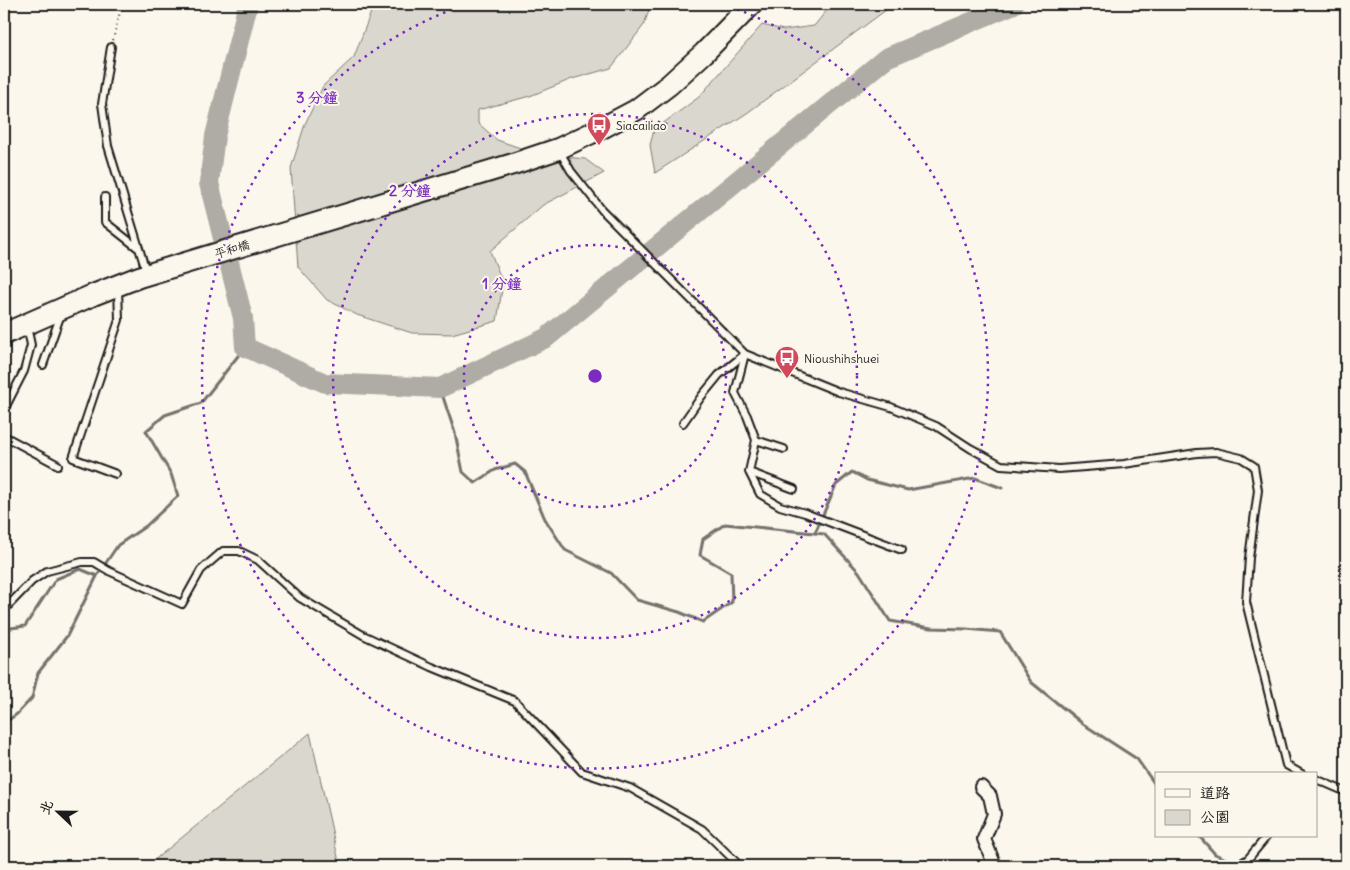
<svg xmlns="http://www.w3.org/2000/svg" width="1350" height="870" font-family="Delius,'LXGW WenKai TC',sans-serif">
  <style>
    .green { fill: #dad7ce; stroke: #7b7a75 }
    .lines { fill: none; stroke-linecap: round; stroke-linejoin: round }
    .stream { stroke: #74726e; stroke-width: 3 }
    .river { stroke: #afaca5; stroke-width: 20 }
    .service-casing { stroke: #1c1c1c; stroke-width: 10 }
    .minor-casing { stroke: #1c1c1c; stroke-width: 16 }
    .primary-casing { stroke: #1c1c1c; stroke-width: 24 }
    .path { stroke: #1c1c1c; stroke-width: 2; stroke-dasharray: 1 4; stroke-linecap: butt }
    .service { stroke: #fbf7ec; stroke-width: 6 }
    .minor { stroke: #fbf7ec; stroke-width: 12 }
    .primary { stroke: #fbf7ec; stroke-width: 20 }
    .ring { fill: none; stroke: #7b2cbf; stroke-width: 2.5; stroke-dasharray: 2.5 5 }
    .labels { text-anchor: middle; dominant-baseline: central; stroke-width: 4; stroke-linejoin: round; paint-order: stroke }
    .poi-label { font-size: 12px; fill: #1c1c1c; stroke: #fbf7ec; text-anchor: start }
    .street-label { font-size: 12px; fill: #1c1c1c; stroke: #fbf7ec }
    .centre { fill: #7b2cbf; stroke: #fbf7ec; stroke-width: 2.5 }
    .ring-label { font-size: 15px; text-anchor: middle; font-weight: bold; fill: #7b2cbf; stroke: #fbf7ec; stroke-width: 4; stroke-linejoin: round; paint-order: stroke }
  </style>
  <rect width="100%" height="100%" fill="#fbf7ec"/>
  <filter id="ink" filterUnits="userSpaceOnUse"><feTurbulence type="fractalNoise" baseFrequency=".02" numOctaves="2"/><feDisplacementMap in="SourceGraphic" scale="10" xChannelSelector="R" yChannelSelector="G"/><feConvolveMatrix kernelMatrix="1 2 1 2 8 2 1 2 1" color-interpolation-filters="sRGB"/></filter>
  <g filter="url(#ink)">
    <path class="green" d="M 374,4 L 651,4 L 644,25 L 611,68 L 572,79 L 530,96 L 478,110 L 478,123 L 497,140 L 538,154 L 585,159 L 604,173 L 543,205 L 490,251 L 503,283 L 497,321 L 452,334 L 412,333 L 357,315 L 327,300 L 298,267 L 291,168 L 305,124 L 323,86 L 354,57 Z
      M 829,4 L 894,4 L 747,113 L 655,173 L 650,145 L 654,130 L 699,97 L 762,25 L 784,30 L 814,26 L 827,10 Z
      M 310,733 L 340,866 L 147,866 Z"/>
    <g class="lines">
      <path class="stream" d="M 440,388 L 455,433 L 463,472 L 475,483 L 495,470 L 515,464 L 525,472 L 545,519 L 565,550 L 611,573 L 637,600 L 679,612 L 703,622 L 732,602 L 731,573 L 700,555 L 703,539 L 725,524 L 824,534 L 859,572 L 890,621 L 931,628 L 966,629 L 1000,632 L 1031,682 L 1083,724 L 1137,759 L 1156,786
        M 815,533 L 836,485 L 852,472 L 867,480 L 908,490 L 975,478 L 1002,488
        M 4,629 L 25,626 L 56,579 L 80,569 L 97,576
        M 4,723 L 17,714 L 32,698 L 38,673 L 67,636 L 97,576 L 118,545 L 146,526 L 178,496 L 171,474 L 146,431 L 165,415 L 201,403 L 245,347
        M 1199,836 L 1215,854 L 1237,864
        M 1307,866 L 1325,865 L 1326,866"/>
      <path class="river" d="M 248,4 L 215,136 L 209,183 L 243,318 L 245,347 L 325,383 L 440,388 L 546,338 L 886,58 L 1014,4"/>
      <defs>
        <path id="service" d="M 111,47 L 102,104 L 108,146 L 146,271
          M 560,152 L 571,171 L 602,210 L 745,354 L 839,392 L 891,407 L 936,426 L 970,448 L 1001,465 L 1059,469 L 1124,464 L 1197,453 L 1216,452 L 1241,458 L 1254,466 L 1258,490 L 1249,558 L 1246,602 L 1286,765 L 1302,774
          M 105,197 L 105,222 L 138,248
          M 43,365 L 61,314
          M 4,410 L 24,371 L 31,345 L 27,326
          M 683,423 L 701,397 L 719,375 L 745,354 L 735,393 L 747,416 L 756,440 L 749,472 L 760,494 L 780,506 L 805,513 L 902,550
          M 4,436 L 58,465
          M 756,440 L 784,449
          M 749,472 L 794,489
          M 116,474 L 73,458 L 119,320 L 118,288
          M 4,610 L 32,581 L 47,571 L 82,562 L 94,562 L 109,571 L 182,604 L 201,570 L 223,551 L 239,551 L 258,560 L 300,598 L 363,635 L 432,667 L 515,701 L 582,772 L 630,788 L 702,829 L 740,866
          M 1316,779 L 1346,792
          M 1236,866 L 1248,859 L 1267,836"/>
        <path id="minor" d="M 981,787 L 990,796 L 994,814 L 984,839 L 995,866"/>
        <path id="primary" d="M 4,334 L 93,295 L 139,277 L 513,164 L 558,149 L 602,128 L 636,110 L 669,85 L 704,53 L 752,4"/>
      </defs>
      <use href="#service" class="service-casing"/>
      <use href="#minor" class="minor-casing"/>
      <use href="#primary" class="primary-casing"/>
      <path class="path" d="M 113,40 L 122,4"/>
      <use href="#service" class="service"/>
      <use href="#minor" class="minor"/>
      <use href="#primary" class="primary"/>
    </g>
  </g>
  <g class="ring">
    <circle cx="595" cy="376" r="131"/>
    <circle cx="595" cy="376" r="262"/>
    <path d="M723 4A393 393 0 1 1 467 4"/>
  </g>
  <defs>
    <symbol id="bus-pin" viewBox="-11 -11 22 30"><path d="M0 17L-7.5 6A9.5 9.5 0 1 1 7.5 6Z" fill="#d1495b" stroke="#fbf7ec"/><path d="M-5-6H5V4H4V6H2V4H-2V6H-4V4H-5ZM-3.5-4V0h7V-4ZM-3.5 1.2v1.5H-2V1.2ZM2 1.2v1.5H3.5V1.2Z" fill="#fff"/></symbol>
  </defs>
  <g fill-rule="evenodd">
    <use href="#bus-pin" x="585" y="111" width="28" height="38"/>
    <use href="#bus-pin" x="773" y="344" width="28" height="38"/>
  </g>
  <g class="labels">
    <g class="poi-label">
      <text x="616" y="125">Siacailiao</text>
      <text x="804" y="358">Nioushihshuei</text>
    </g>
    <g class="street-label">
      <text transform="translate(232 249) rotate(-17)">平和橋</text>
    </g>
  </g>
  <circle cx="595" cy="376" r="8" class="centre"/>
  <g class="ring-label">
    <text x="317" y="103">3 分鐘</text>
    <text x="410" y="196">2 分鐘</text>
    <text x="502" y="289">1 分鐘</text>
  </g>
  <rect width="1350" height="870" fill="none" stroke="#fbf7ec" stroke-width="20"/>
  <rect x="10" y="10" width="1330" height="850" fill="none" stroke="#1c1c1c" stroke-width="2" filter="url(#ink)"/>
  <rect x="1155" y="772" width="162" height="65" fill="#fbf7ec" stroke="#a29f99"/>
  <rect x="1165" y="789" width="25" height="8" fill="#fbf7ec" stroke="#a29f99"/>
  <text x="1200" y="798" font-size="15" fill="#1c1c1c">道路</text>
  <rect x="1165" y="810" width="25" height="15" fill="#dad7ce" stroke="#a29f99"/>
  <text x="1200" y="822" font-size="15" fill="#1c1c1c">公園</text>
  <g transform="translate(58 812) rotate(292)" stroke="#fbf7ec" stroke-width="4" paint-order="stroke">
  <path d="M0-4L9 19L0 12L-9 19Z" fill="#1c1c1c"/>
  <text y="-8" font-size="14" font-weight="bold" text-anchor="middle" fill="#1c1c1c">北</text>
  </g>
</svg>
